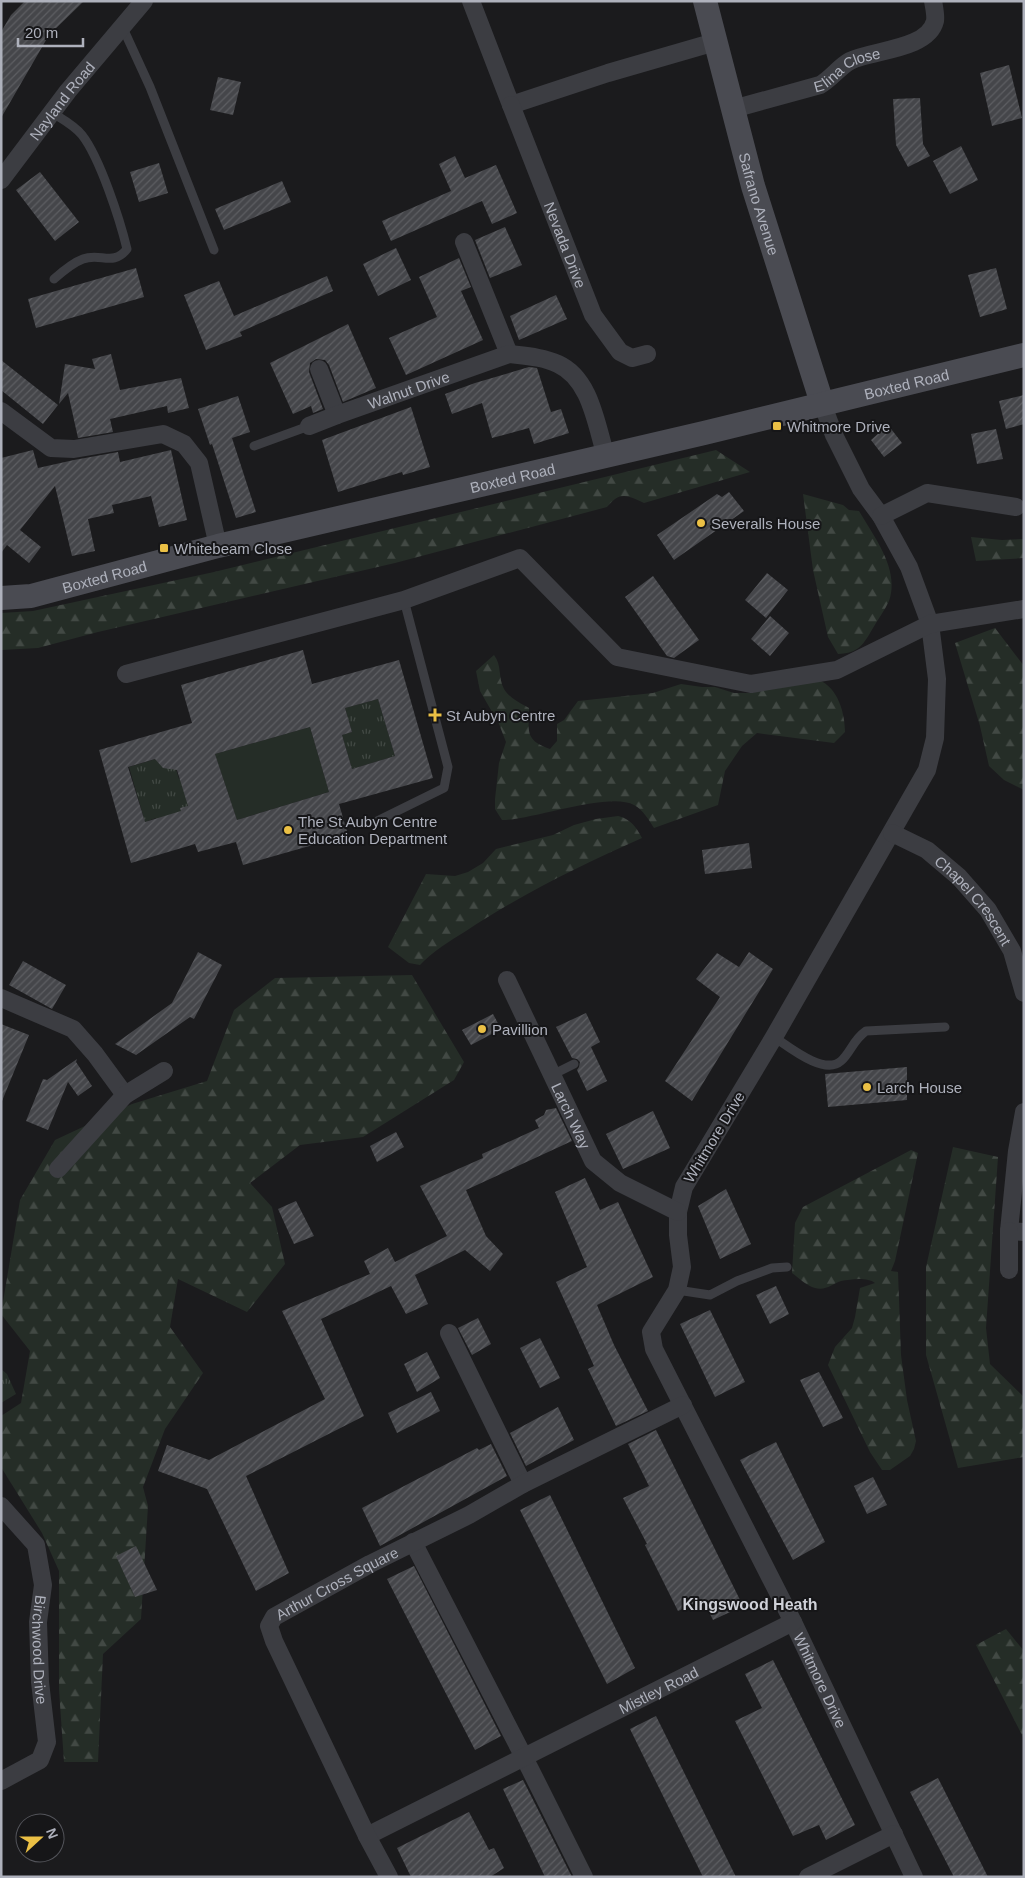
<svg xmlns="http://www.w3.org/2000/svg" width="1025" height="1878" font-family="Arial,sans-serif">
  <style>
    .grass { fill: url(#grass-tufts) }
    .forest { fill: url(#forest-firs) }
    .pitch { fill: #252d27 }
    .building { fill: url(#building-hatch); fill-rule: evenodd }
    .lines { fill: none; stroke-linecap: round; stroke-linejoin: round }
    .lane { stroke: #3c3d42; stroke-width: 9 }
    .street { stroke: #3c3d42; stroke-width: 18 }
    .secondary { stroke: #4a4b52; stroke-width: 24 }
    .poi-dot { fill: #ebc045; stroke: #161618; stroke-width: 2 }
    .labels { text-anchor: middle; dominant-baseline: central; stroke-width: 4; stroke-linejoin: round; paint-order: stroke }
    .street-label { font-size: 15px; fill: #aeb1bc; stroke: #161618 }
    .poi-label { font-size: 15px; fill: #aeb1bc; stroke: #161618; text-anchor: start }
    .neighbourhood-label { font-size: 16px; font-weight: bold; fill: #cfd1d8; stroke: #161618 }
  </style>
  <defs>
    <pattern id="grass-tufts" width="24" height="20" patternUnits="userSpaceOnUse" patternTransform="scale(1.25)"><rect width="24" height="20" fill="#252d27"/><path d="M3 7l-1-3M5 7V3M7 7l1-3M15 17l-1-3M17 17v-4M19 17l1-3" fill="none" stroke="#424944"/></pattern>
    <pattern id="forest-firs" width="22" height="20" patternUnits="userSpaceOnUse" patternTransform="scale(1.25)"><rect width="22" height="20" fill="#252d27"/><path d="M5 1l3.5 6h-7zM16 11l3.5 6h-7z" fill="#424944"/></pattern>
    <pattern id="building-hatch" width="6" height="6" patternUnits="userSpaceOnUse" patternTransform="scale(1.25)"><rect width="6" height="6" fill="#45464a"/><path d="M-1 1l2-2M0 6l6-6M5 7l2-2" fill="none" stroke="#5d5e62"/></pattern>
  </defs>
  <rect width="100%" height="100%" fill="#1b1b1d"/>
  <path class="grass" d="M 378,699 L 395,756 L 352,769 L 342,735 L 352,732 L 345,708 Z
    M 159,758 L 175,766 L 179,779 L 189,776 L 197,803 L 184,818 L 159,826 L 156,818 L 145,822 L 129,767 Z
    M 1,1369 L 7,1374 L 16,1394 L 1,1403 Z"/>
  <path class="forest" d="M 716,450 L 750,472 L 644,503 C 627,495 620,491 607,507 L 395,563 L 98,632 L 38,648 L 1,650 L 1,613 L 33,611 L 214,572 Z
    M 803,494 L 843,505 L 849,510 L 859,511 C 874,537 900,569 889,601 C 885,610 878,619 873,628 C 863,645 859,653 838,654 L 828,637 L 813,570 Z
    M 971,537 L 1002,540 L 1024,539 L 1024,558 L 976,561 Z
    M 995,628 L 1024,666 L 1024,790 L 1004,780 L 989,766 L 980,726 L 955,643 Z
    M 494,655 C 502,665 498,678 504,689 C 509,698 520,703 529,708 C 529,731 524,740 550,749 L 557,741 L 557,724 L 564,720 L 578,701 L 653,693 L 681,684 L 702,687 L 715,687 L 734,693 L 749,693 L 819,680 C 838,688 845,713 845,732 L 834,743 L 757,733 L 742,746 L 725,771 L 718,805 L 654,828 C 649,820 643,810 634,805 C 610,791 532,820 502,820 L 495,809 L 495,799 L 499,763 L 506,742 L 499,724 L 480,691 L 476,671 Z
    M 618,816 C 631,819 636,827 642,838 C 581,865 522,894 466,931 C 450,941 433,951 420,965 L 409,963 L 388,947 L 426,874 L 455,876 L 468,872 L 483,863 L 496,849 L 553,835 L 574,825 L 596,819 Z
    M 412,975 L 464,1062 L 454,1080 L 363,1137 L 300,1145 L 250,1183 L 272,1207 L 285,1264 L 247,1312 L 178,1279 L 170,1327 L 203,1373 L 165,1429 L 143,1487 L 148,1506 L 141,1619 L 103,1654 L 98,1762 L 64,1762 L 59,1690 L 59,1571 L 42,1533 L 1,1467 L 1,1416 L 21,1403 L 30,1351 L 1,1314 L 20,1200 L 55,1140 L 132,1104 L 207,1081 L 234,1010 L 275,978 Z
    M 953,1147 L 998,1157 L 986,1328 L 990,1364 L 1024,1397 L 1024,1457 L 958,1468 L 926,1355 L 926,1267 Z
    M 911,1150 L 918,1153 L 895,1261 L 891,1271 L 898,1272 L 901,1355 L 907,1400 L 916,1441 L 914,1449 L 910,1456 L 890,1470 L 882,1470 L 870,1452 L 828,1365 L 835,1347 L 852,1328 L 855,1317 L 860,1288 L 875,1283 C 868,1277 851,1279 841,1281 C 832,1284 826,1291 815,1288 C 807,1286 799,1278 792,1273 L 795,1223 L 803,1207 Z
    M 1006,1629 L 1024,1651 L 1024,1739 L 976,1645 Z"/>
  <path class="pitch" d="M 310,727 L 329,792 L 237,820 L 215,754 Z"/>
  <path class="building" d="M 25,1 L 84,1 L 49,35 L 1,118 L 1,32 L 11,15 Z
    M 1009,65 L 1022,118 L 992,126 L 980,73 Z
    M 218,77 L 241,82 L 233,115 L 210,110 Z
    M 920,98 L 923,144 L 930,156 L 908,167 L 896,145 L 893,99 Z
    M 961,146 L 978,180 L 950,194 L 933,161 Z
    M 455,156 L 465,178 L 496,165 L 517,213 L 492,224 L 482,201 L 391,241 L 382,221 L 451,191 L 439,164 Z
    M 159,163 L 168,193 L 139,202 L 130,172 Z
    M 40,172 L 79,222 L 55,241 L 16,190 Z
    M 282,181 L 291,202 L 224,230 L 215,209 Z
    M 505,227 L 522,265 L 490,278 L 475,240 Z
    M 396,248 L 411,280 L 378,296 L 363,264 Z
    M 459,258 L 471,287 L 461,291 L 483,340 L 406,375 L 389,338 L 437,317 L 419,277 Z
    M 136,268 L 144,297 L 36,328 L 28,299 Z
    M 996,268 L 1007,309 L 980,317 L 968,275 Z
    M 327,276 L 333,291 L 240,332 L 242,336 L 206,350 L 184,295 L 219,281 L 234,316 Z
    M 556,295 L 567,319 L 519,340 L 510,316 Z
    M 348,324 L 376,388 L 343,402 L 329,365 L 325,360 L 316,359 L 310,363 L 309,372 L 323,409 L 313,413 L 311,406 L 293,414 L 270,363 Z
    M 111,354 L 120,390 L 181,378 L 189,408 L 168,413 L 167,406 L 110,419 L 113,432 L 78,438 L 68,393 L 59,404 L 65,364 L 95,369 L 92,359 Z
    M 1,360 L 58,405 L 43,424 L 1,390 Z
    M 529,367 L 537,368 L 551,412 L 561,409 L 569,433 L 534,444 L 529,428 L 492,438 L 482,403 L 452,414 L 445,394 L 475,383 Z
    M 1024,395 L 1024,424 L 1006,429 L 999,401 Z
    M 238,396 L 250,432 L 232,438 L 256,512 L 236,518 L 212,444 L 210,445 L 198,409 Z
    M 411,407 L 430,467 L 403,475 L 402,472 L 338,492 L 322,440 Z
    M 888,425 L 902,443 L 884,457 L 871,440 Z
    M 996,429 L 1003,459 L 977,464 L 971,434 Z
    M 33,450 L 38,468 L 74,460 L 118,452 L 120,462 L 171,450 L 187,520 L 159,527 L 151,496 L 112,505 L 114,513 L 88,519 L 95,551 L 72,556 L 55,486 L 20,530 L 41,547 L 29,563 L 7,545 L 1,553 L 1,458 Z
    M 729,492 L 744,511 L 674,560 L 657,535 L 717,494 L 722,497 Z
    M 767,573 L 788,590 L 766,618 L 745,600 Z
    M 653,576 L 699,640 L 674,658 L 667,656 L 625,597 Z
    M 770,616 L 789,633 L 770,656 L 751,639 Z
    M 303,650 L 312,684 L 399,660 L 433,778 L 339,804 L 348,835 L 243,865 L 236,842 L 198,852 L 195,844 L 131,863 L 99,750 L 192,723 L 181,685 ZM 378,699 L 395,756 L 352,769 L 342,735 L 352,732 L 345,708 ZM 310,727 L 329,792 L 237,820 L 215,754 ZM 155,759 L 163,768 L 177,770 L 188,806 L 180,808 L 181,811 L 145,822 L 128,767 Z
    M 749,843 L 752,868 L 705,874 L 702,850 Z
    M 198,952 L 222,965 L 194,1019 L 190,1017 L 136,1055 L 115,1044 L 172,1003 Z
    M 749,952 L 773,969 L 692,1101 L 665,1081 L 720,997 L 696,979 L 717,953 L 739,967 Z
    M 23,961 L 66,985 L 52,1009 L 9,985 Z
    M 586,1013 L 600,1042 L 591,1047 L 607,1081 L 587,1091 L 577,1070 L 579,1067 L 580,1062 L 577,1059 L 572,1058 L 556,1027 Z
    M 493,1014 L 501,1029 L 471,1045 L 462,1030 Z
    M 1,1024 L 29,1035 L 2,1101 L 1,1101 Z
    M 77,1059 L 76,1062 L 92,1086 L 78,1096 L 68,1082 L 48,1130 L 26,1121 L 43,1079 L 47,1080 Z
    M 907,1067 L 907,1100 L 828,1107 L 825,1074 Z
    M 556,1108 L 572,1141 L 466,1190 L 486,1236 L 503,1254 L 490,1271 L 465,1250 L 415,1275 L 428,1304 L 406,1314 L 391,1286 L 321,1319 L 364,1416 L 246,1476 L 289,1573 L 256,1591 L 207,1489 L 158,1471 L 167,1445 L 209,1460 L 325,1399 L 282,1311 L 370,1274 L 364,1261 L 388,1248 L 395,1262 L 447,1236 L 420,1186 L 483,1158 L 482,1154 L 539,1128 L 535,1120 L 544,1115 L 546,1110 Z
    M 653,1111 L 670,1148 L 623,1169 L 606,1134 Z
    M 396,1132 L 404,1147 L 377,1162 L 370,1146 Z
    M 585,1178 L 600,1210 L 618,1202 L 653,1277 L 597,1305 L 614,1345 L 648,1411 L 616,1426 L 588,1369 L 594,1366 L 556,1282 L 587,1267 L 555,1192 Z
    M 726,1189 L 751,1244 L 720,1259 L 698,1206 Z
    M 296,1201 L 314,1236 L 294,1244 L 278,1209 Z
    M 776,1286 L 789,1314 L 770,1324 L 756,1295 Z
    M 710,1310 L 745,1382 L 715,1397 L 680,1324 Z
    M 478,1318 L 491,1344 L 472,1355 L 458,1328 Z
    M 540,1338 L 560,1378 L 540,1388 L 520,1348 Z
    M 427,1352 L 440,1378 L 417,1392 L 404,1364 Z
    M 819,1372 L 843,1418 L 823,1427 L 800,1380 Z
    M 431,1392 L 440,1411 L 397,1433 L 388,1413 Z
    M 558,1407 L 574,1440 L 526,1466 L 510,1433 Z
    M 656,1430 L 743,1606 L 713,1620 L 703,1600 L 678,1611 L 645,1545 L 647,1544 L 623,1498 L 649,1486 L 628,1444 Z
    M 776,1442 L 825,1542 L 793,1560 L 740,1460 Z
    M 491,1444 L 507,1476 L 380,1546 L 362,1508 L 477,1448 L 479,1450 Z
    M 873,1477 L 887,1505 L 867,1514 L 854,1486 Z
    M 550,1495 L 635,1668 L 607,1684 L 520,1510 Z
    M 136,1546 L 157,1590 L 135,1597 L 116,1556 Z
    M 414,1566 L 501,1736 L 475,1750 L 387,1579 Z
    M 773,1660 L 855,1825 L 826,1840 L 819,1825 L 793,1836 L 735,1721 L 762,1708 L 745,1674 Z
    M 656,1716 L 736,1877 L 703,1877 L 630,1729 Z
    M 938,1778 L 988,1877 L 954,1877 L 910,1792 Z
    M 523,1780 L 572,1877 L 545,1877 L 503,1789 Z
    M 469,1812 L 489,1850 L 494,1848 L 504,1868 L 490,1877 L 411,1877 L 397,1848 Z"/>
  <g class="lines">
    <path class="lane" d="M 122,26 L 150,87 L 214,250
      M 51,112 C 62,119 74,125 82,135 C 100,158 120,220 127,249 C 113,267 100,252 83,259 C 72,263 62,272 54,279
      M 254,446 L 309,426
      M 375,822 L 444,788 L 448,767 L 404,600
      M 774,1037 C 788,1046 824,1076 841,1061 C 851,1052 853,1040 866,1031 L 945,1027
      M 552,1075 L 574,1064
      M 677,1290 L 710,1295 L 737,1281 L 772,1268 L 787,1267"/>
    <g class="street">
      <path d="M 471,1 L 511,105 L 608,73 L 715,42"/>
      <path id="s1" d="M 511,105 L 593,315 L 620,352 L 632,358 L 647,354"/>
      <path id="s2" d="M 733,109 L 820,85 C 831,79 839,67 850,61 C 871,50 928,50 935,21 C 936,15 934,7 933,1"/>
      <path id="s3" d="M 1,180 L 68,91 L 144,1"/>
      <path d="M 464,242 L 509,354"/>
      <path d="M 319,369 L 337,415"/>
      <path id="s4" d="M 822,403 L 834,435 L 861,489 L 881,516 L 909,567 L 930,624 L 937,679 L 935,738 L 927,770 L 774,1037 L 684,1187 L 678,1212 L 678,1235 L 682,1267 L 677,1290 L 651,1332 L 654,1349 L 793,1622 L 914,1877"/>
      <path d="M 1,411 L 51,448 L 74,449 L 163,434 L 184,444 L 199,463 L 218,546"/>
      <path id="s5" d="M 309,426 L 337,415 L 509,354 C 526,356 543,357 558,364 C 591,379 596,425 606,456"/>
      <path d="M 881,516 L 927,493 L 1016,507"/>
      <path d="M 126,674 L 404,600 L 520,558 L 617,657 L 751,684 L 837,670 L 930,624 L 1024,609"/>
      <path id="s6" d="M 892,833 L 927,850 L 959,877 L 988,910 L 1012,951 L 1024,993"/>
      <path id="s7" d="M 507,980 L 593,1161 L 620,1183 L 678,1212"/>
      <path d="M 1,998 L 73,1029 L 95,1054 L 125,1095"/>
      <path d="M 1024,1112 L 1017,1151 L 1009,1231 L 1024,1232"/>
      <path d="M 58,1169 L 125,1095 L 164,1071"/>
      <path d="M 1009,1270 L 1009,1231"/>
      <path d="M 449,1333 L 523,1484"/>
      <path id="s8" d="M 1,1506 L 36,1545 L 43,1585 L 38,1622 L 40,1682 L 47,1742 L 40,1760 L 1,1781"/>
      <path d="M 413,1542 L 530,1769 L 584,1877"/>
      <path id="s9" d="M 367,1836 C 509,1764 651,1694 793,1622"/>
      <path id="s10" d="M 389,1877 L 367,1836 L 274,1641 L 269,1626 L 274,1617 L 370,1564 L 469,1515 L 523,1484 L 683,1405"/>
      <path d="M 808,1877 L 894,1834"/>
    </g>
    <g class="secondary">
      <path id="s11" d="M 705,1 L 753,186 L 822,403"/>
      <path id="s12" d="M 1,598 L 31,596 L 218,546 L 704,433 L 1024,355"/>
    </g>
  </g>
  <g class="poi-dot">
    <rect x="772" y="421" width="10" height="10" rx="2.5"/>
    <circle cx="701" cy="523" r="5"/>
    <rect x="159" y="543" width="10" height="10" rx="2.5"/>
    <path d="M432.5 707.5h5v5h5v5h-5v5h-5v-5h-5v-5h5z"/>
    <circle cx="288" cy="830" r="5"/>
    <circle cx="482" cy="1029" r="5"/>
    <circle cx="867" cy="1087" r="5"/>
  </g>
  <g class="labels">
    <g class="street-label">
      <text stroke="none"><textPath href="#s2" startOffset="122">Elina Close</textPath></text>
      <text stroke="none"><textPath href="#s3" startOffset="100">Nayland Road</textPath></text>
      <text stroke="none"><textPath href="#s11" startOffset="210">Safrano Avenue</textPath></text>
      <text stroke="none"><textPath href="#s1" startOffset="150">Nevada Drive</textPath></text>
      <text stroke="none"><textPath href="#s12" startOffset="931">Boxted Road</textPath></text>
      <text stroke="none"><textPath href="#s5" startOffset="106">Walnut Drive</textPath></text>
      <text stroke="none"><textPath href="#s12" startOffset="526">Boxted Road</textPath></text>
      <text stroke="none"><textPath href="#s12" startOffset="106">Boxted Road</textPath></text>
      <text stroke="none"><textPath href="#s6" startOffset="108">Chapel Crescent</textPath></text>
      <text stroke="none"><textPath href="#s7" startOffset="150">Larch Way</textPath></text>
      <text transform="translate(714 1137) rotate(-59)">Whitmore Drive</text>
      <text stroke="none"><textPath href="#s10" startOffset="360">Arthur Cross Square</textPath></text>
      <text stroke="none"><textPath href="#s8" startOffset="158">Birchwood Drive</textPath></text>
      <text stroke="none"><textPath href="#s4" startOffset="1419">Whitmore Drive</textPath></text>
      <text stroke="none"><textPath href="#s9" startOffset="326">Mistley Road</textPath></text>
    </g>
    <g class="poi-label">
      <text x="787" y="426">Whitmore Drive</text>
      <text x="711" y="523">Severalls House</text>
      <text x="174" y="548">Whitebeam Close</text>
      <text x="446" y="715">St Aubyn Centre</text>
      <text x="298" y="821">The St Aubyn Centre<tspan x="298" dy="17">Education Department</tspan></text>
      <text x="492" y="1029">Pavillion</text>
      <text x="877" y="1087">Larch House</text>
    </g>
    <g class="neighbourhood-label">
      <text x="750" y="1604">Kingswood Heath</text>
    </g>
  </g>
  <rect width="1025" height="1878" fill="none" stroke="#aeb1bc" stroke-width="5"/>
  <g transform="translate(40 1838) rotate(69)"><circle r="24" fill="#161618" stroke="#53545a"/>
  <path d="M0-4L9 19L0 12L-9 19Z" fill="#ebc045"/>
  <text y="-8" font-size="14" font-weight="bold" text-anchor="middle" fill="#aeb1bc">N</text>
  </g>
  <path d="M18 38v8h65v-8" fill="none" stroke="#aeb1bc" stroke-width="2.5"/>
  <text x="25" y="38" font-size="15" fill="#aeb1bc" stroke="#161618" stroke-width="4" paint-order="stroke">20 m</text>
</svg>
